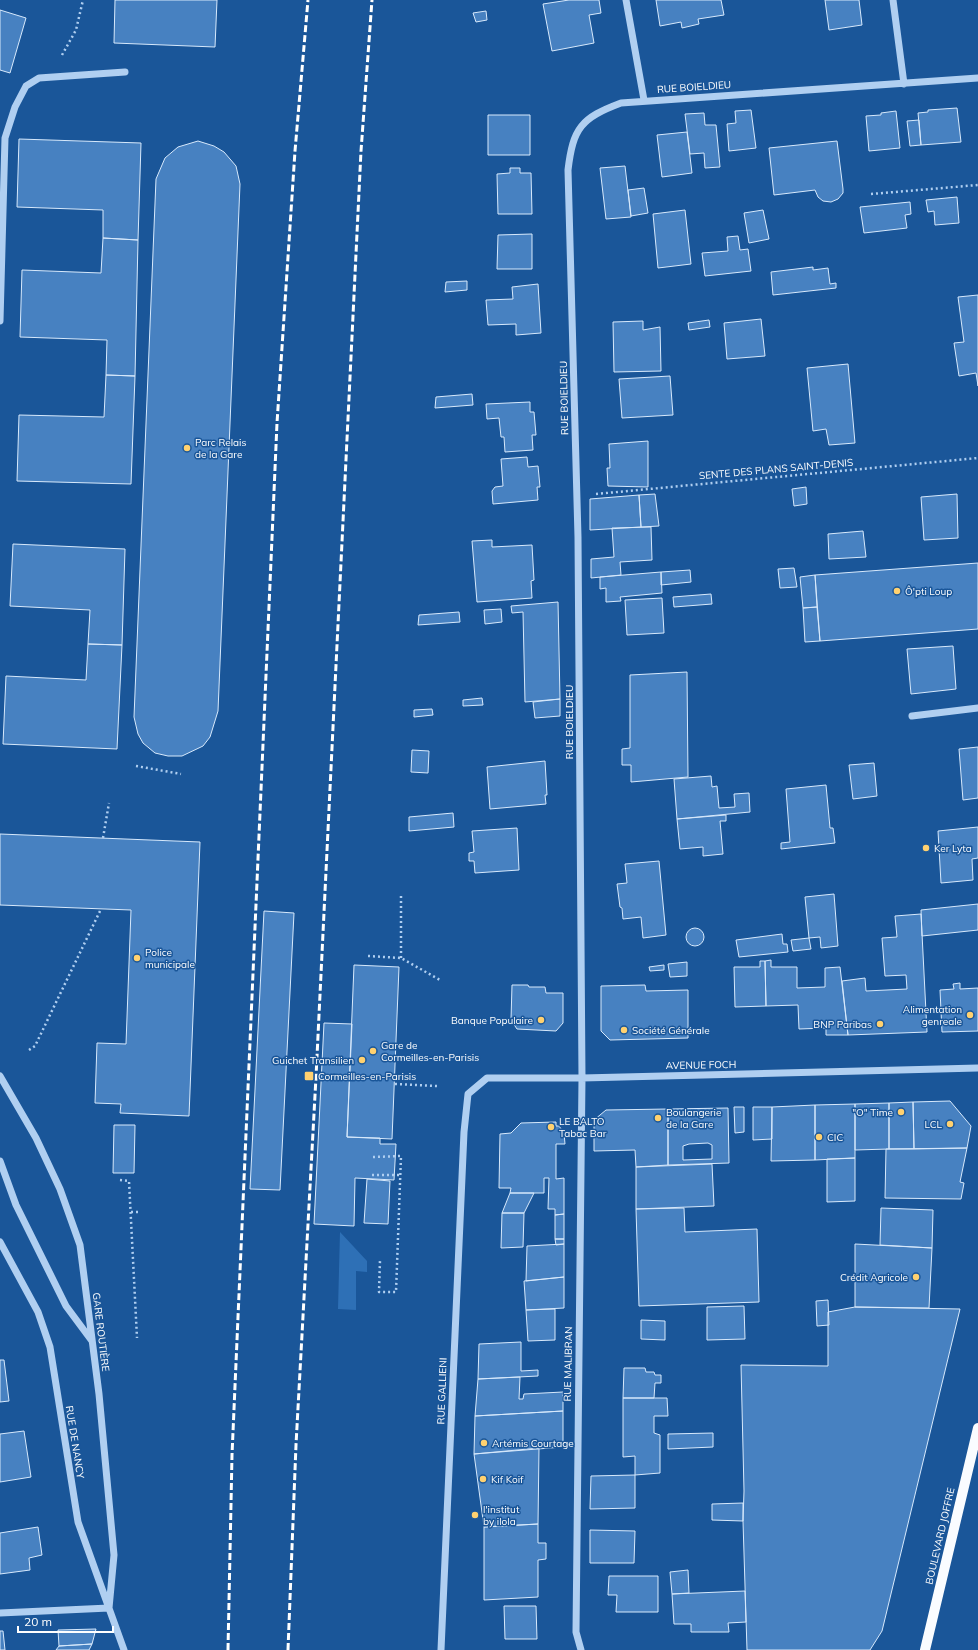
<svg xmlns="http://www.w3.org/2000/svg" width="978" height="1650" font-family="Mulish,sans-serif">
  <style>
    .green { fill: #2e70b6 }
    .building { fill: #4781c1; stroke: #d7e9fc; fill-rule: evenodd }
    .lines { fill: none; stroke-linecap: round; stroke-linejoin: round }
    .path { stroke: #b0cff1; stroke-width: 2.5; stroke-dasharray: 2 3; stroke-linecap: butt }
    .minor { stroke: #b0cff1; stroke-width: 7 }
    .major { stroke: #fafcff; stroke-width: 10 }
    .rail { stroke: #fff; stroke-width: 3; stroke-dasharray: 7 3; stroke-linecap: butt }
    .poi-dot { fill: #ffd170; stroke: #1a5699; stroke-width: 1.5 }
    .labels { text-anchor: middle; dominant-baseline: central; stroke-width: 3; stroke-linejoin: round; paint-order: stroke }
    .street-label { font-size: 10px; fill: #fff; stroke: #1a5699 }
    .poi-label { font-size: 10px; fill: #fff; stroke: #1a5699; text-anchor: start }
  </style>
  <rect width="100%" height="100%" fill="#1a5699"/>
  <path class="green" d="M 340,1232 L 367,1261 L 367,1272 L 356,1271 L 356,1310 L 338,1309 Z"/>
  <path class="building" d="M 115,0 L 217,0 L 215,47 L 114,43 Z
    M 569,0 L 599,0 L 601,13 L 589,15 L 594,43 L 552,51 L 543,4 Z
    M 656,0 L 721,0 L 724,15 L 698,19 L 699,24 L 682,28 L 681,22 L 660,26 Z
    M 825,0 L 859,0 L 862,25 L 829,30 Z
    M 0,10 L 26,18 L 10,73 L 0,70 Z
    M 486,11 L 487,20 L 476,22 L 473,13 Z
    M 957,108 L 961,142 L 921,145 L 918,113 L 928,112 L 928,110 Z
    M 751,110 L 756,148 L 729,151 L 727,124 L 736,123 L 735,111 Z
    M 896,111 L 900,148 L 869,151 L 866,116 L 881,115 L 881,113 Z
    M 704,113 L 705,125 L 716,125 L 720,167 L 705,168 L 704,153 L 690,154 L 685,114 Z
    M 488,115 L 530,115 L 530,155 L 488,155 Z
    M 919,120 L 921,145 L 910,146 L 907,121 Z
    M 687,132 L 692,173 L 662,177 L 657,135 Z
    M 19,139 L 141,143 L 138,240 L 103,238 L 103,210 L 17,207 Z
    M 198,141 L 214,146 L 224,152 L 236,166 L 240,184 L 218,711 L 210,737 L 203,746 L 182,756 L 168,756 L 155,753 L 143,743 L 138,734 L 134,717 L 156,179 L 165,158 L 178,147 Z
    M 837,141 L 843,189 L 843,193 L 838,199 L 831,202 L 823,201 L 818,197 L 815,190 L 774,195 L 769,148 Z
    M 625,166 L 631,217 L 606,219 L 600,168 Z
    M 510,168 L 520,168 L 520,173 L 531,173 L 532,214 L 498,214 L 497,174 L 510,173 Z
    M 644,188 L 648,213 L 631,216 L 628,190 Z
    M 957,197 L 959,223 L 935,225 L 934,211 L 928,212 L 926,200 Z
    M 910,202 L 911,214 L 905,215 L 907,228 L 864,233 L 860,207 Z
    M 685,210 L 691,264 L 658,268 L 653,214 Z
    M 763,210 L 769,239 L 749,243 L 744,213 Z
    M 532,234 L 532,269 L 497,269 L 498,235 Z
    M 738,236 L 740,250 L 748,249 L 751,271 L 705,276 L 702,253 L 728,251 L 727,237 Z
    M 103,238 L 138,240 L 135,376 L 106,375 L 107,340 L 20,337 L 22,270 L 101,273 Z
    M 813,267 L 813,270 L 828,268 L 830,284 L 836,283 L 836,288 L 773,295 L 771,272 Z
    M 467,281 L 467,290 L 445,292 L 446,282 Z
    M 538,284 L 541,333 L 516,335 L 516,324 L 488,325 L 486,300 L 513,299 L 512,287 Z
    M 978,295 L 978,386 L 976,373 L 959,376 L 954,343 L 964,342 L 958,297 Z
    M 761,319 L 765,356 L 727,359 L 724,323 Z
    M 709,320 L 710,327 L 689,330 L 688,323 Z
    M 643,321 L 643,330 L 660,327 L 661,371 L 614,372 L 613,322 Z
    M 848,364 L 855,443 L 829,445 L 826,429 L 813,431 L 807,368 Z
    M 106,375 L 135,376 L 131,484 L 17,481 L 19,415 L 104,417 Z
    M 670,376 L 673,415 L 622,418 L 619,379 Z
    M 472,394 L 473,405 L 435,408 L 436,397 Z
    M 530,402 L 530,412 L 534,412 L 536,435 L 532,435 L 533,450 L 505,452 L 504,437 L 501,437 L 499,418 L 487,419 L 486,404 Z
    M 648,441 L 648,487 L 608,486 L 607,468 L 610,468 L 609,444 Z
    M 527,457 L 528,467 L 538,466 L 540,487 L 537,487 L 538,500 L 493,504 L 492,491 L 495,487 L 503,486 L 501,459 Z
    M 806,487 L 807,504 L 794,506 L 792,489 Z
    M 655,494 L 659,526 L 641,527 L 639,495 Z
    M 957,494 L 958,538 L 924,540 L 921,497 Z
    M 639,495 L 641,527 L 590,530 L 590,499 Z
    M 651,527 L 652,560 L 620,562 L 621,575 L 591,578 L 591,559 L 614,557 L 612,528 Z
    M 863,531 L 866,557 L 829,559 L 828,534 Z
    M 492,540 L 492,547 L 532,545 L 534,580 L 531,581 L 532,598 L 477,602 L 472,541 Z
    M 13,544 L 125,549 L 122,645 L 88,644 L 90,610 L 10,606 Z
    M 978,563 L 978,629 L 820,641 L 815,575 Z
    M 794,568 L 797,587 L 780,588 L 778,569 Z
    M 690,570 L 691,582 L 661,585 L 661,572 Z
    M 661,572 L 662,593 L 620,597 L 621,601 L 606,602 L 606,588 L 600,589 L 600,577 Z
    M 815,575 L 817,607 L 803,608 L 800,577 Z
    M 711,594 L 712,604 L 674,607 L 673,597 Z
    M 662,598 L 664,633 L 627,635 L 625,600 Z
    M 558,602 L 560,699 L 525,702 L 523,612 L 512,613 L 511,606 Z
    M 817,607 L 820,641 L 805,642 L 803,608 Z
    M 501,609 L 502,622 L 485,624 L 484,610 Z
    M 459,612 L 460,622 L 418,625 L 419,615 Z
    M 88,644 L 122,645 L 117,749 L 3,744 L 6,676 L 86,680 Z
    M 953,646 L 956,689 L 911,694 L 907,649 Z
    M 687,672 L 688,777 L 631,782 L 631,765 L 622,765 L 622,749 L 630,748 L 630,675 Z
    M 482,698 L 483,705 L 463,706 L 463,700 Z
    M 560,699 L 560,716 L 535,718 L 533,702 Z
    M 432,709 L 433,715 L 414,717 L 414,710 Z
    M 978,747 L 978,798 L 963,800 L 959,749 Z
    M 412,750 L 429,751 L 428,773 L 411,772 Z
    M 545,761 L 547,795 L 545,795 L 546,804 L 490,809 L 487,767 Z
    M 874,763 L 877,796 L 853,799 L 849,765 Z
    M 711,776 L 712,787 L 717,786 L 719,808 L 735,807 L 734,794 L 749,793 L 750,812 L 677,819 L 674,779 Z
    M 826,785 L 830,828 L 833,828 L 835,843 L 781,849 L 781,843 L 790,842 L 786,789 Z
    M 453,813 L 454,827 L 409,831 L 409,817 Z
    M 726,815 L 726,821 L 720,821 L 723,854 L 703,856 L 703,847 L 680,849 L 677,819 Z
    M 978,827 L 978,858 L 972,859 L 973,880 L 941,883 L 938,831 Z
    M 517,828 L 519,870 L 475,873 L 474,861 L 469,861 L 469,853 L 474,852 L 472,831 Z
    M 0,834 L 200,842 L 189,1116 L 120,1113 L 121,1104 L 95,1103 L 97,1043 L 126,1044 L 131,910 L 0,905 Z
    M 659,861 L 666,935 L 643,938 L 641,917 L 623,919 L 622,908 L 620,907 L 617,884 L 627,883 L 625,864 Z
    M 834,894 L 838,946 L 821,948 L 820,937 L 809,938 L 805,897 Z
    M 978,904 L 978,930 L 922,936 L 921,910 Z
    M 264,911 L 294,913 L 280,1190 L 250,1189 Z
    M 921,914 L 927,1032 L 848,1035 L 842,981 L 865,978 L 866,991 L 907,989 L 906,975 L 885,976 L 882,938 L 897,937 L 895,916 Z
    M686 937a9 9 0 1 1 18 0a9 9 0 1 1-18 0Z
    M 782,934 L 783,944 L 787,944 L 788,952 L 739,957 L 736,940 Z
    M 809,938 L 811,949 L 793,951 L 791,940 Z
    M 771,960 L 771,967 L 797,967 L 797,988 L 825,987 L 825,968 L 840,967 L 848,1035 L 826,1035 L 826,1028 L 799,1029 L 798,1005 L 766,1006 L 765,961 Z
    M 760,961 L 765,961 L 766,1006 L 735,1007 L 734,967 L 760,967 Z
    M 687,962 L 687,976 L 670,977 L 668,964 Z
    M 354,965 L 399,967 L 392,1139 L 347,1137 Z
    M 664,965 L 664,970 L 650,971 L 649,967 Z
    M 960,983 L 960,989 L 978,988 L 978,1031 L 942,1032 L 940,990 L 954,989 L 953,984 Z
    M 512,985 L 528,985 L 529,987 L 545,987 L 546,993 L 563,993 L 563,1023 L 556,1031 L 517,1029 L 511,1020 Z
    M 645,985 L 646,991 L 688,990 L 688,1038 L 610,1040 L 601,1031 L 601,986 Z
    M 324,1023 L 352,1024 L 347,1137 L 380,1138 L 380,1144 L 396,1144 L 394,1180 L 355,1178 L 354,1226 L 314,1224 Z
    M 950,1101 L 971,1126 L 967,1148 L 914,1149 L 913,1102 Z
    M 913,1102 L 914,1149 L 889,1149 L 889,1103 Z
    M 889,1103 L 889,1149 L 855,1150 L 855,1104 Z
    M 855,1104 L 855,1158 L 815,1160 L 815,1105 Z
    M 815,1105 L 815,1160 L 771,1161 L 772,1107 Z
    M 734,1107 L 744,1107 L 744,1132 L 735,1133 Z
    M 753,1107 L 772,1107 L 772,1139 L 753,1140 Z
    M 728,1108 L 729,1163 L 668,1165 L 668,1109 ZM 708,1143 L 712,1145 L 712,1159 L 683,1160 L 683,1146 L 689,1144 Z
    M 668,1109 L 668,1165 L 636,1167 L 635,1150 L 594,1151 L 594,1120 L 606,1110 Z
    M 556,1122 L 556,1126 L 559,1126 L 564,1133 L 565,1144 L 556,1144 L 556,1179 L 564,1178 L 564,1214 L 555,1215 L 555,1209 L 548,1209 L 549,1178 L 544,1178 L 544,1193 L 510,1193 L 511,1188 L 499,1188 L 500,1134 L 511,1133 L 521,1123 Z
    M 114,1125 L 135,1125 L 134,1173 L 113,1173 Z
    M 967,1148 L 960,1182 L 964,1183 L 961,1199 L 885,1198 L 886,1149 Z
    M 855,1158 L 855,1201 L 827,1202 L 827,1159 Z
    M 712,1164 L 714,1206 L 636,1209 L 636,1167 Z
    M 367,1179 L 390,1181 L 388,1224 L 364,1223 Z
    M 510,1193 L 534,1193 L 524,1213 L 502,1213 Z
    M 684,1208 L 685,1232 L 757,1229 L 759,1302 L 639,1306 L 636,1209 Z
    M 881,1208 L 933,1210 L 932,1248 L 880,1245 Z
    M 502,1213 L 524,1213 L 523,1247 L 501,1248 Z
    M 564,1214 L 564,1239 L 555,1239 L 555,1215 Z
    M 555,1239 L 564,1239 L 564,1244 L 556,1245 Z
    M 564,1244 L 564,1277 L 526,1281 L 527,1246 Z
    M 855,1244 L 932,1248 L 929,1308 L 855,1307 Z
    M 564,1277 L 564,1308 L 526,1310 L 524,1281 Z
    M 828,1300 L 829,1325 L 817,1326 L 816,1301 Z
    M 744,1306 L 745,1339 L 707,1340 L 707,1307 Z
    M 855,1307 L 960,1309 L 882,1631 L 870,1650 L 747,1650 L 743,1521 L 744,1491 L 741,1365 L 828,1366 L 828,1312 Z
    M 555,1309 L 555,1340 L 528,1341 L 526,1310 Z
    M 641,1320 L 665,1321 L 665,1340 L 641,1339 Z
    M 521,1342 L 521,1371 L 538,1370 L 538,1376 L 478,1379 L 479,1344 Z
    M 0,1360 L 4,1360 L 9,1401 L 0,1402 Z
    M 624,1368 L 645,1368 L 646,1372 L 654,1372 L 655,1375 L 661,1375 L 661,1383 L 655,1383 L 654,1398 L 623,1398 Z
    M 520,1377 L 519,1399 L 523,1399 L 524,1394 L 563,1392 L 563,1411 L 475,1416 L 478,1379 Z
    M 623,1398 L 667,1398 L 668,1416 L 654,1416 L 654,1433 L 660,1435 L 660,1473 L 635,1475 L 635,1456 L 623,1457 Z
    M 563,1411 L 563,1447 L 474,1454 L 475,1416 Z
    M 24,1431 L 31,1477 L 0,1482 L 0,1434 Z
    M 713,1433 L 713,1447 L 668,1449 L 668,1434 Z
    M 539,1448 L 538,1524 L 484,1527 L 474,1454 Z
    M 635,1475 L 635,1508 L 590,1509 L 591,1476 Z
    M 743,1503 L 743,1521 L 712,1520 L 712,1504 Z
    M 538,1524 L 538,1543 L 546,1543 L 546,1559 L 538,1560 L 538,1597 L 484,1600 L 484,1527 Z
    M 38,1527 L 42,1555 L 29,1558 L 30,1570 L 0,1574 L 0,1533 Z
    M 590,1530 L 635,1531 L 634,1563 L 590,1563 Z
    M 688,1570 L 689,1593 L 672,1594 L 670,1572 Z
    M 609,1576 L 658,1576 L 658,1612 L 616,1612 L 617,1595 L 608,1595 Z
    M 745,1591 L 746,1622 L 728,1623 L 729,1632 L 691,1632 L 691,1624 L 674,1624 L 672,1594 Z
    M 504,1606 L 536,1606 L 537,1639 L 505,1639 Z
    M 96,1629 L 92,1644 L 59,1646 L 58,1630 Z
    M 0,1631 L 3,1631 L 5,1650 L 0,1650 Z
    M 92,1644 L 89,1650 L 56,1650 L 59,1646 Z"/>
  <g class="lines">
    <path class="path" d="M 62,55 L 76,30 L 83,0
      M 871,194 L 978,185
      M 596,494 L 978,458
      M 136,766 L 181,774
      M 103,838 L 109,803
      M 401,896 L 401,958
      M 368,956 L 401,958 L 440,980
      M 29,1050 L 35,1046 L 101,909
      M 395,1084 L 437,1086
      M 373,1157 L 401,1156 L 396,1292 L 379,1292 L 380,1260
      M 372,1175 L 400,1175
      M 120,1180 L 129,1181 L 137,1338
      M 131,1212 L 139,1212"/>
    <path class="minor" d="M 626,0 L 644,100
      M 893,0 L 904,84
      M 0,321 L 5,138 L 15,107 L 26,86 L 39,78 L 125,72
      M 912,716 L 978,708
      M 0,1076 L 36,1138 L 60,1189 L 80,1245 L 99,1394 L 114,1555 L 109,1608
      M 0,1161 L 16,1205 L 66,1306 L 92,1341
      M 0,1242 L 38,1312 L 50,1347 L 78,1522 L 124,1650
      M 0,1613 L 109,1608
      M 441,1650 L 464,1132 L 468,1094 L 487,1078 L 582,1078 L 978,1068
      M 581,1650 L 576,1632 L 582,1078 L 578,537 L 568,170 C 573,128 581,118 621,103 L 978,78"/>
    <path class="major" d="M 925,1650 L 978,1428"/>
    <path class="rail" d="M 228,1650 L 232,1455 L 277,423 L 295,151 L 308,0
      M 288,1650 L 296,1445 L 316,1077 L 361,151 L 372,0"/>
  </g>
  <g class="poi-dot">
    <circle cx="187" cy="448" r="4"/>
    <circle cx="897" cy="591" r="4"/>
    <circle cx="926" cy="848" r="4"/>
    <circle cx="137" cy="958" r="4"/>
    <circle cx="970" cy="1015" r="4"/>
    <circle cx="541" cy="1020" r="4"/>
    <circle cx="880" cy="1024" r="4"/>
    <circle cx="624" cy="1030" r="4"/>
    <circle cx="373" cy="1051" r="4"/>
    <circle cx="362" cy="1060" r="4"/>
    <rect x="304" y="1071" width="10" height="10" rx="2"/>
    <circle cx="901" cy="1112" r="4"/>
    <circle cx="658" cy="1118" r="4"/>
    <circle cx="950" cy="1124" r="4"/>
    <circle cx="551" cy="1127" r="4"/>
    <circle cx="819" cy="1137" r="4"/>
    <circle cx="916" cy="1277" r="4"/>
    <circle cx="484" cy="1443" r="4"/>
    <circle cx="483" cy="1479" r="4"/>
    <circle cx="475" cy="1515" r="4"/>
  </g>
  <g class="labels">
    <g class="street-label">
      <text transform="translate(694 87) rotate(-4)">RUE BOIELDIEU</text>
      <text transform="translate(564 398) rotate(-91)">RUE BOIELDIEU</text>
      <text transform="translate(776 469) rotate(-5)">SENTE DES PLANS SAINT-DENIS</text>
      <text transform="translate(569 722) rotate(-90)">RUE BOIELDIEU</text>
      <text transform="translate(701 1065) rotate(-1)">AVENUE FOCH</text>
      <text transform="translate(101 1332) rotate(83)">GARE ROUTIÈRE</text>
      <text transform="translate(568 1364) rotate(-89)">RUE MALIBRAN</text>
      <text transform="translate(442 1391) rotate(-88)">RUE GALLIENI</text>
      <text transform="translate(75 1442) rotate(81)">RUE DE NANCY</text>
      <text transform="translate(940 1536) rotate(-77)">BOULEVARD JOFFRE</text>
    </g>
    <g class="poi-label">
      <text x="195" y="442">Parc Relais<tspan x="195" dy="12">de la Gare</tspan></text>
      <text x="905" y="591">Ô'pti Loup</text>
      <text x="934" y="848">Ker Lyta</text>
      <text x="145" y="952">Police<tspan x="145" dy="12">municipale</tspan></text>
      <text x="962" y="1009" text-anchor="end">Alimentation<tspan x="962" dy="12">genreale</tspan></text>
      <text x="533" y="1020" text-anchor="end">Banque Populaire</text>
      <text x="872" y="1024" text-anchor="end">BNP Paribas</text>
      <text x="632" y="1030">Société Générale</text>
      <text x="381" y="1045">Gare de<tspan x="381" dy="12">Cormeilles-en-Parisis</tspan></text>
      <text x="354" y="1060" text-anchor="end">Guichet Transilien</text>
      <text x="318" y="1076">Cormeilles-en-Parisis</text>
      <text x="666" y="1112">Boulangerie<tspan x="666" dy="12">de la Gare</tspan></text>
      <text x="893" y="1112" text-anchor="end">"O" Time</text>
      <text x="559" y="1121">LE BALTO<tspan x="559" dy="12">Tabac Bar</tspan></text>
      <text x="942" y="1124" text-anchor="end">LCL</text>
      <text x="827" y="1137">CIC</text>
      <text x="908" y="1277" text-anchor="end">Crédit Agricole</text>
      <text x="492" y="1443">Artémis Courtage</text>
      <text x="491" y="1479">Kif Koif</text>
      <text x="483" y="1509">l'institut<tspan x="483" dy="12">by ilola</tspan></text>
    </g>
  </g>
  <path d="M18 1626v6h95v-6" fill="none" stroke="#ffffff" stroke-width="2"/>
  <text x="24" y="1626" font-size="12" fill="#ffffff" stroke="#1a5699" stroke-width="3" paint-order="stroke">20 m</text>
</svg>
